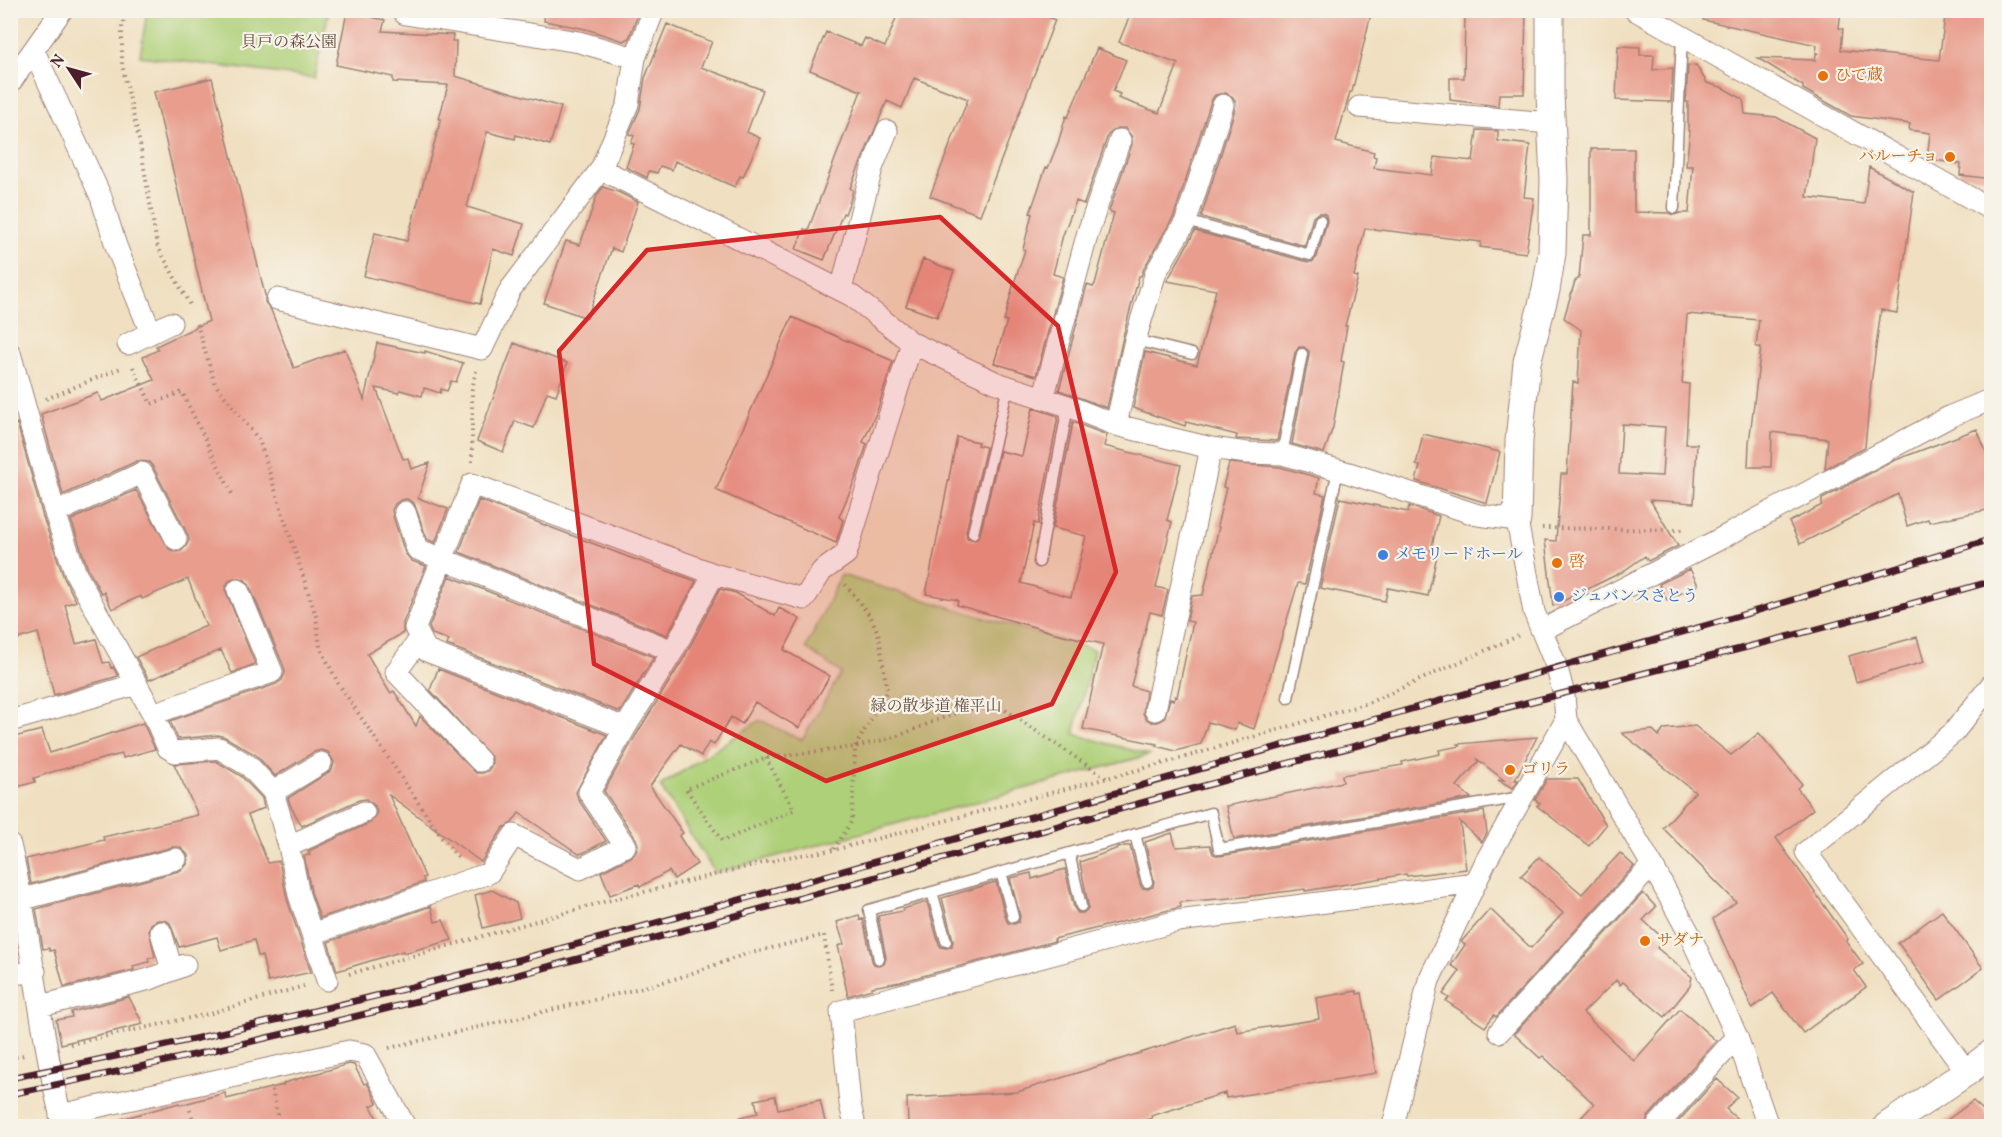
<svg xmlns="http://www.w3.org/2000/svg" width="2002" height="1137" font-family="Vollkorn,'Noto Serif JP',serif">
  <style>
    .green { fill: #aed078; stroke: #7c7852; stroke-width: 1.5 }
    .building { fill: #e89d8d; fill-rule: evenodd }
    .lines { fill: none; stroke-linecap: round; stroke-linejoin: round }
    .service-casing { stroke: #9d8076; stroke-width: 13 }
    .minor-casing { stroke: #9d8076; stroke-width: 23 }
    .tertiary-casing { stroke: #9d8076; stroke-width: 29 }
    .path { stroke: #9d8076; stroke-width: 4; stroke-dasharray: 1.5 4.5; stroke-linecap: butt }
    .service { stroke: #fff; stroke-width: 10 }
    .minor { stroke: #fff; stroke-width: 21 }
    .tertiary { stroke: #fff; stroke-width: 27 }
    .rail-casing { stroke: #4a1f2b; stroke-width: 7 }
    .rail { stroke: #f7f3e8; stroke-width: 4.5; stroke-dasharray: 14; stroke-linecap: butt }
    .marked { fill: #d62828; fill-opacity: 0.2; stroke: #d62828; stroke-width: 4.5; stroke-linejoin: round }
    .food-dot { fill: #e8710a; stroke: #f7f3e8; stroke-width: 2 }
    .shop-dot { fill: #3f7fe0; stroke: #f7f3e8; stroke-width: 2 }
    .labels { text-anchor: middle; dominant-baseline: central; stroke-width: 4.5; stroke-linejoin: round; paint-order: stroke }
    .park-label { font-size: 16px; fill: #634b3e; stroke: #f7f3e8 }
    .food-label { font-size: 16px; fill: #c56008; stroke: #f7f3e8; text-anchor: start }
    .shop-label { font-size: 16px; fill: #366cbe; stroke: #f7f3e8; text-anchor: start }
  </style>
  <rect width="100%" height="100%" fill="#f7f3e8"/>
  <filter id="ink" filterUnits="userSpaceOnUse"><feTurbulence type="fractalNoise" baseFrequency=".0167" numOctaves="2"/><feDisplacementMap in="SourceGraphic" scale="12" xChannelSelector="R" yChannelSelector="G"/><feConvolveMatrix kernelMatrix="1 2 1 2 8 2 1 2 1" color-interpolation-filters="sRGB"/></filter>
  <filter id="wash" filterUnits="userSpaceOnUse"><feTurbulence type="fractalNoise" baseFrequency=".008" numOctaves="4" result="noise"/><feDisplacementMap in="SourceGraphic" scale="24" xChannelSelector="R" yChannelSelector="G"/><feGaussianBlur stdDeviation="1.35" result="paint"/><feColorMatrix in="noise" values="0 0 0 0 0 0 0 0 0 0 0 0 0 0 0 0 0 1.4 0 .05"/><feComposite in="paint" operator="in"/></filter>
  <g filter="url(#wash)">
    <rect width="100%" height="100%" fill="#f0e0c1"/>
    <path class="green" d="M 147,11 L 147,10 L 329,11 L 314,78 L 140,56 Z
      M 841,575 L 1094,650 L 1074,734 L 1149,755 L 715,873 L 660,786 L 760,720 L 802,740 L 841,673 L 806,648 Z"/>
    <g id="blocks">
      <path class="building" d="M 545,10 L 636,10 L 639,12 L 629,38 L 623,41 L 586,29 L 544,21 Z
        M 899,10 L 1031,10 L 1055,20 L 980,215 L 930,196 L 968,99 L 914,78 L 902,108 L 887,101 L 850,188 L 853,190 L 850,201 L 845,214 L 843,213 L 824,260 L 796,249 L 804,229 L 808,230 L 861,91 L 810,70 L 826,32 L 861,46 L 865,38 L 885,47 Z
        M 1132,10 L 1372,10 L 1352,92 L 1350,92 L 1336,142 L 1374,152 L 1373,156 L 1376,157 L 1374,168 L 1432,175 L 1434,157 L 1473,161 L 1477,130 L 1498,131 L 1498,141 L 1530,145 L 1524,197 L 1534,198 L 1526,253 L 1480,247 L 1481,242 L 1365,228 L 1354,276 L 1358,277 L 1345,326 L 1347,326 L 1341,361 L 1344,362 L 1333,427 L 1324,453 L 1292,444 L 1309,355 L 1309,351 L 1304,347 L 1299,347 L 1295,353 L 1277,441 L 1236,439 L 1237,435 L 1186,422 L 1185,426 L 1133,408 L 1145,352 L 1197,365 L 1216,290 L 1167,281 L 1195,231 L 1308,262 L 1312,262 L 1317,257 L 1327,221 L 1326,215 L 1323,213 L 1318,213 L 1313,217 L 1305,246 L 1201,217 L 1235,109 L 1236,103 L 1233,97 L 1226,93 L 1215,95 L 1211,101 L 1174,216 L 1145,266 L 1141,276 L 1139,276 L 1123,337 L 1107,408 L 1059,390 L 1087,285 L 1093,287 L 1095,284 L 1114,213 L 1109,211 L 1132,144 L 1132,137 L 1125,128 L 1117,128 L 1108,135 L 1084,204 L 1076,201 L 1063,235 L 1053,274 L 1063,277 L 1036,376 L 994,363 L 1007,321 L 1004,321 L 1013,286 L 1025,250 L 1023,249 L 1032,214 L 1030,213 L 1046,167 L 1048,168 L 1058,143 L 1066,116 L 1068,117 L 1097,48 L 1126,60 L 1113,91 L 1120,94 L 1118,98 L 1159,113 L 1178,64 L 1119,42 Z
        M 1465,10 L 1526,10 L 1524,94 L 1499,94 L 1498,106 L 1450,100 L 1450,78 L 1464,78 Z
        M 1704,10 L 1841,10 L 1839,28 L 1843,29 L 1841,50 L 1939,60 L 1946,10 L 1992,10 L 1992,179 L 1960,175 L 1961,164 L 1927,159 L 1930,133 L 1909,130 L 1910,124 L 1851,116 L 1803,89 L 1803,86 L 1758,58 L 1815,60 L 1816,54 L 1819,53 L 1816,53 L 1817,45 L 1703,20 Z
        M 347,12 L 385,20 L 382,31 L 453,35 L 452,41 L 456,41 L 455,76 L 561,107 L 550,145 L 516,135 L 515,139 L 487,132 L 467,207 L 524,224 L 514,256 L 493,249 L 480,304 L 364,276 L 375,233 L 407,241 L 441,119 L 439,119 L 448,85 L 393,82 L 393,77 L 336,65 Z
        M 667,24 L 712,42 L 701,67 L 763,90 L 747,132 L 760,138 L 743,177 L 740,176 L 735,187 L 675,161 L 672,170 L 660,166 L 657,173 L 649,171 L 647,178 L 626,167 L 634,144 L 631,143 L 634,136 L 629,134 L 640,109 L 645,78 Z
        M 1618,46 L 1640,47 L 1640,55 L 1654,55 L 1653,70 L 1673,68 L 1671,102 L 1616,100 Z
        M 1696,65 L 1707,83 L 1721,87 L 1743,99 L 1745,114 L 1776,117 L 1815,138 L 1807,197 L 1864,204 L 1869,167 L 1914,192 L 1897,313 L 1881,310 L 1871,384 L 1865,447 L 1825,469 L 1828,439 L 1772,432 L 1771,467 L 1748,467 L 1749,443 L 1761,347 L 1756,347 L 1759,320 L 1687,314 L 1682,383 L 1689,384 L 1686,444 L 1697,444 L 1694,503 L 1650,500 L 1678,546 L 1648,561 L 1645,556 L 1622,572 L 1553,606 L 1545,540 L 1556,541 L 1561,474 L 1567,474 L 1573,382 L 1578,383 L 1581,330 L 1564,318 L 1575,281 L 1579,278 L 1583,235 L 1591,235 L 1591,149 L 1634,149 L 1634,212 L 1668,213 L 1674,215 L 1680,213 L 1689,213 L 1693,166 L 1686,166 L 1690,131 L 1688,130 L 1688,102 L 1686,102 L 1688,66 ZM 1622,424 L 1665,427 L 1662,476 L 1619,474 Z
        M 212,78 L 265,295 L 265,302 L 271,310 L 294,368 L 345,349 L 364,400 L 377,343 L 425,353 L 425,351 L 463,363 L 456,382 L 451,381 L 447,391 L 441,389 L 440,393 L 424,388 L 422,396 L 400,390 L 399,393 L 376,388 L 403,459 L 408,458 L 411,469 L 430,463 L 418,498 L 448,509 L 435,543 L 427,539 L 414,503 L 407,499 L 401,500 L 395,504 L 392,510 L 393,516 L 405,553 L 412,561 L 426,566 L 403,623 L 403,633 L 367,654 L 390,693 L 394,691 L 416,726 L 420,716 L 476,773 L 482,773 L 488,771 L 492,764 L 492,758 L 430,690 L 438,669 L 607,735 L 576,792 L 578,799 L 606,841 L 583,853 L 579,854 L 519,813 L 512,823 L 503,828 L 481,862 L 389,795 L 425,877 L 423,878 L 424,882 L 320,918 L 311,892 L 304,856 L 310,855 L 308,851 L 370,823 L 377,814 L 375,806 L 366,799 L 359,800 L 302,826 L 291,807 L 288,798 L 332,770 L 334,762 L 328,752 L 321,750 L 314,752 L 275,776 L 256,755 L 225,737 L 218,735 L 178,739 L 170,721 L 276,684 L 282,680 L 285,673 L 284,667 L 249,585 L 245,580 L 234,578 L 228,582 L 225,589 L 255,664 L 232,673 L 221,650 L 149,680 L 136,657 L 206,626 L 188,579 L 142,599 L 141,596 L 112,609 L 104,592 L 101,593 L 88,569 L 71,520 L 136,490 L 169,549 L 175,552 L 181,551 L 186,546 L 189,540 L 187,533 L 153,467 L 149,462 L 137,461 L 63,495 L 41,414 L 98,393 L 102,401 L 154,380 L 143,357 L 158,350 L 156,346 L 209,321 L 154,92 Z
        M 603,187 L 618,192 L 638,202 L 621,252 L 612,248 L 587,318 L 544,303 L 566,241 L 580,245 L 597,195 Z
        M 923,259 L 954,271 L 937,317 L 906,306 Z
        M 792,317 L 893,361 L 877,411 L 863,442 L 867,444 L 857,475 L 839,517 L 843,520 L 836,543 L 716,490 Z
        M 514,343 L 567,363 L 556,395 L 547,392 L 534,428 L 515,421 L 503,452 L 477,441 Z
        M 1033,408 L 1058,416 L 1038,524 L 1034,523 L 1021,583 L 1071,597 L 1086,536 L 1053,528 L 1073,422 L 1107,435 L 1104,446 L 1181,465 L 1167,520 L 1172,522 L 1156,587 L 1168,590 L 1162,615 L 1150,612 L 1131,686 L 1146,691 L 1143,713 L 1146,719 L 1152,722 L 1158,722 L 1164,719 L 1170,699 L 1174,700 L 1175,696 L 1177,697 L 1193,622 L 1187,621 L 1192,596 L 1203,595 L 1219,527 L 1217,526 L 1226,488 L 1223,487 L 1229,463 L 1280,467 L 1319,478 L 1316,493 L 1325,495 L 1305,584 L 1298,583 L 1254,729 L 1237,723 L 1235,730 L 1208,722 L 1201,744 L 1176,751 L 1156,746 L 1157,744 L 1083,729 L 1103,644 L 1055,633 L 957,605 L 958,600 L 926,594 L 957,437 L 978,442 L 977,445 L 986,447 L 966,531 L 967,538 L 975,540 L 980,535 L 1000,451 L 1022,456 Z
        M 17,423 L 43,517 L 64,578 L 76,601 L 65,605 L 76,644 L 96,639 L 103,663 L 109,662 L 111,668 L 113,667 L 118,676 L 54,695 L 38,633 L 10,641 L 10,426 Z
        M 1977,429 L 1992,467 L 1992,509 L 1929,522 L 1928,519 L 1907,526 L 1898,494 L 1800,544 L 1789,522 L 1822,505 L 1822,499 L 1893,461 Z
        M 1423,434 L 1500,452 L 1487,503 L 1416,481 L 1420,466 L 1416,465 Z
        M 1340,498 L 1408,512 L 1409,506 L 1439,516 L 1431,550 L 1438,551 L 1428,596 L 1388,588 L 1385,601 L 1320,588 Z
        M 479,500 L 631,558 L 696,581 L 667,635 L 459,552 Z
        M 1690,569 L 1698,585 L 1667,600 L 1659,584 Z
        M 449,576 L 654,657 L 620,712 L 447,645 L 449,640 L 432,634 L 429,627 Z
        M 720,589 L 736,593 L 775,616 L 779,608 L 800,619 L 784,650 L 830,676 L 799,728 L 755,702 L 742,724 L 731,717 L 714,745 L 709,742 L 701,756 L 681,744 L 650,786 L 683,833 L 679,836 L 697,864 L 674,879 L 669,871 L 640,887 L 639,884 L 610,895 L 601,872 L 631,857 L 636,852 L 638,845 L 636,839 L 604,791 L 636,735 L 684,658 Z
        M 1917,637 L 1924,662 L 1856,682 L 1849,656 Z
        M 143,723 L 155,749 L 123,758 L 122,754 L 55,771 L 34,778 L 35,782 L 10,789 L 10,738 L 42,730 L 50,753 Z
        M 1695,726 L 1731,755 L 1759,733 L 1802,784 L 1797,788 L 1813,809 L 1776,838 L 1848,939 L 1846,941 L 1863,964 L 1854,970 L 1866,987 L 1803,1033 L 1773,993 L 1752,1008 L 1713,919 L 1736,902 L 1663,828 L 1695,792 L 1622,733 L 1653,730 L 1659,736 L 1664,729 Z
        M 1537,737 L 1515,780 L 1518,780 L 1513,788 L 1498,780 L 1504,780 L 1477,759 L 1478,762 L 1457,786 L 1471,798 L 1234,839 L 1226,806 L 1343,782 L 1342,775 L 1403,765 L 1402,762 L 1440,754 L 1439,750 L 1460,746 L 1458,744 Z
        M 216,761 L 241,776 L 262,798 L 264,808 L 248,815 L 268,863 L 279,861 L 287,899 L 311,972 L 268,982 L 262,956 L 258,956 L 254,940 L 221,950 L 217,937 L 179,947 L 170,923 L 165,920 L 158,920 L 151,924 L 149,930 L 155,957 L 148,958 L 149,962 L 133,966 L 134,970 L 64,987 L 54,950 L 50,951 L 49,948 L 43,949 L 36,909 L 179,871 L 184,868 L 188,863 L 188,855 L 180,847 L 173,847 L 31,884 L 26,859 L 104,840 L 103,837 L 198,815 L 174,764 Z
        M 1547,779 L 1578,779 L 1606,825 L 1589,846 L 1537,806 L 1540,803 L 1535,800 Z
        M 1484,811 L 1487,833 L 1482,842 L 1460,822 L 1466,869 L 1407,876 L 1406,874 L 1305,891 L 1305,889 L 1244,897 L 1180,902 L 1181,907 L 1054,939 L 1055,941 L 900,982 L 872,987 L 872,989 L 848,996 L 842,970 L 844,970 L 838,946 L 844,944 L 837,922 L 859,915 L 860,920 L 863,919 L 872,961 L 874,964 L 880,966 L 884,964 L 886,958 L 878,916 L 903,911 L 903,909 L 927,902 L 939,944 L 941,947 L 947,948 L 952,946 L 953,940 L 942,898 L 996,882 L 1006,919 L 1008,923 L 1014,924 L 1019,922 L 1020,916 L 1010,878 L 1031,873 L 1032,879 L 1065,869 L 1074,908 L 1078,913 L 1083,913 L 1088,909 L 1088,905 L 1080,862 L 1124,846 L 1130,846 L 1140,884 L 1142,888 L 1148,889 L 1153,887 L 1154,881 L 1145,842 L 1172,833 L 1176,847 L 1210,845 L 1213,854 L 1220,856 Z
        M 1620,853 L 1634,866 L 1496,1017 L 1494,1015 L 1485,1027 L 1446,1001 L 1449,998 L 1443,994 L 1460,971 L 1451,965 L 1465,945 L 1461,942 L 1490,909 L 1531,948 L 1563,913 L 1521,876 L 1539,857 L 1582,894 Z
        M 492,890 L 516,903 L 520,918 L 483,928 L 475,895 Z
        M 1643,893 L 1656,907 L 1643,920 L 1665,940 L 1657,948 L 1692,977 L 1690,986 L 1665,1017 L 1623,982 L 1620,985 L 1616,980 L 1583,1013 L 1634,1061 L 1680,1009 L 1716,1041 L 1648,1117 L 1645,1126 L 1573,1126 L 1594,1104 L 1543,1056 L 1540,1058 L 1514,1034 Z
        M 431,906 L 435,922 L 443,920 L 452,940 L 404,953 L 403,951 L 337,971 L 328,942 Z
        M 10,911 L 18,953 L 10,954 Z
        M 1942,911 L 1983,968 L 1939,1000 L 1898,943 Z
        M 1357,991 L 1357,994 L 1362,993 L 1376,1073 L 1226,1098 L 1225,1093 L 1151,1116 L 1152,1118 L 1124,1126 L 908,1126 L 907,1098 L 1017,1092 L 1235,1023 L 1237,1032 L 1319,1019 L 1316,998 Z
        M 129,997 L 143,1024 L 61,1044 L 56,1020 L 72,1017 L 71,1012 Z
        M 349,1064 L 354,1065 L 364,1084 L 367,1083 L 370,1088 L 377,1103 L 371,1106 L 381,1126 L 119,1126 L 118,1120 L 179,1103 L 180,1105 L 225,1093 L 226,1099 L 283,1085 L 284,1083 Z
        M 1717,1079 L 1737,1097 L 1726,1109 L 1745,1126 L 1674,1126 Z
        M 775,1096 L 778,1109 L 820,1100 L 826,1126 L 742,1126 L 740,1117 L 758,1113 L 755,1100 Z
        M 1973,1101 L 1992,1118 L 1992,1126 L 1939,1126 Z"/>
    </g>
  </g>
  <g filter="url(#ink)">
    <use href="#blocks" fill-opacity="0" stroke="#9d8076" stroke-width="1.5"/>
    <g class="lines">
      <defs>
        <path id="service" d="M 1674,208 L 1682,37
          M 1186,221 L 1310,255 L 1320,220
          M 1135,340 L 1192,354
          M 1282,454 L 1302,354
          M 973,533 L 1008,387
          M 1039,562 L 1068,406
          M 1288,698 L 1338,470
          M 1135,834 L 1147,882
          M 1069,853 L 1081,906
          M 1001,872 L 1013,917
          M 932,892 L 946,941
          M 879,959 L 869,910 L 1211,813 L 1219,849 L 1521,797"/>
        <path id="minor" d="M 405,10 L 405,14 L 579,42 L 635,58
          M 654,10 L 635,58 L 628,104 L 601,169 L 852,296 L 912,343 L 997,383 L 1068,406 L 1116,425 L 1211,448 L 1247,453 L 1282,454 L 1349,473 L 1478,515 L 1517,520 L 1534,612 L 1557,668 L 1564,695 L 1566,720 L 1652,865 L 1690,935 L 1737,1037 L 1768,1126
          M 1635,10 L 1992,210
          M 34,51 L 101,197 L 116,246 L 151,333
          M 10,83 L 62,10
          M 1359,107 L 1551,123
          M 841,290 L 872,168 L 887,131
          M 277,299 L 482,349 L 510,290 L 601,169
          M 128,344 L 171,323
          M 10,353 L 55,513 L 76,574 L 153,714 L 168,748 L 175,752 L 219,748 L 249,766 L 273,792 L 289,846 L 299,895 L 312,934 L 489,873 L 514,835 L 580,869 L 625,846 L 589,792 L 625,728
          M 1043,399 L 1088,232 L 1120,140
          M 1116,425 L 1135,340 L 1156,272 L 1186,221 L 1223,105
          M 405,512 L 417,549 L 673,651
          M 55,513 L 142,473 L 176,539
          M 714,574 L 673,651 L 625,728 L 427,651 L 415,628 L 472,484 L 714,574 L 804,599 L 822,571 L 846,554 L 912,343
          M 1542,630 L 1716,541 L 1951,416 L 1992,399
          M 420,639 L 396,672 L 480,761
          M 1155,710 L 1211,448
          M 153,714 L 272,672 L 238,590
          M 10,721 L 137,684
          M 273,792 L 321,763
          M 10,845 C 32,938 40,1034 63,1126
          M 289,846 L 364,812
          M 23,899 L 176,859
          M 161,932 L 172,970
          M 312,934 L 327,980
          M 10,975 L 35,971
          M 40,1006 L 150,979 L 185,965
          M 1499,1032 L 1652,865
          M 1967,1072 L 1806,852 L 1953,733 L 1992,684
          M 60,1115 L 349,1051 L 365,1054 L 405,1126
          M 855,1126 L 850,1104 L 841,1011 L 1178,921 L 1475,883
          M 1393,1126 L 1429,980 L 1486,861 L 1566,720
          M 1657,1126 L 1737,1037"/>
        <path id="tertiary" d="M 1517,520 L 1519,441 L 1527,362 L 1546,290 L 1552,253 L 1554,179 L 1550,95 L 1550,10
          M 1887,1126 L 1967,1072 L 1992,1053"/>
      </defs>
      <use href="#service" class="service-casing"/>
      <use href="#minor" class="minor-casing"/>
      <use href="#tertiary" class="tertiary-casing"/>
      <path class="path" d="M 129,10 L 122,26 L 122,65 L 140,144 L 157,245 L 190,305
        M 234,10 L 241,10
        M 197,324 L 215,384 L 259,440 L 316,616 L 320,647 L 338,683 L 442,838 L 459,859
        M 133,367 L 151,404 L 182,392 L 232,494
        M 46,399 L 123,367
        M 472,462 L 472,389 L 476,371
        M 1542,528 L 1682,530
        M 766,758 L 794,810 L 722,841 L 686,789 L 766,758 L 855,747 L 895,737 L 963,710 L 1001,707 L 1106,778
        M 834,849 L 852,821 L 855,747 L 887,691 L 879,636 L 871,617 L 845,584
        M 349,974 L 603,902 L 787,857 L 834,850 L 1172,761 L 1368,703 L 1518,636
        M 70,1044 L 208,1014 L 304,986
        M 389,1048 L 602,998 L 678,978 L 743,955 L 824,935 L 832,990
        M 10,1058 L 24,1055
        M 272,1090 L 280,1126
        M 190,1110 L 195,1126"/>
      <use href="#service" class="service"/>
      <use href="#minor" class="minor"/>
      <use href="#tertiary" class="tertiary"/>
      <defs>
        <path id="rail" d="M 10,1078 C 351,1010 687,917 1020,820 C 1255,752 1490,688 1725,620 C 1814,594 1903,566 1992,539
          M 10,1094 C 408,1015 795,898 1185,791 C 1453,717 1725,658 1992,581"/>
      </defs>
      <use href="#rail" class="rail-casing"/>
      <use href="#rail" class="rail"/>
    </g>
  </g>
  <path class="marked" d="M 940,217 L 1058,326 L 1116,572 L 1052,704 L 826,781 L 594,664 L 559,351 L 647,250 Z"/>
  <g class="food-dot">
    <circle cx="1823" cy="76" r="6"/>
    <circle cx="1950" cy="157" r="6"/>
    <circle cx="1557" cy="563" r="6"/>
    <circle cx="1510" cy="770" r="6"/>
    <circle cx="1645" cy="941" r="6"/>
  </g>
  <g class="shop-dot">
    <circle cx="1383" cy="555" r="6"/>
    <circle cx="1559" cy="597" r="6"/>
  </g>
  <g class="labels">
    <g class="park-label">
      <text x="289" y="43">貝戸の森公園</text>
      <text x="936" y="707">緑の散歩道 権平山</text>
    </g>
    <g class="food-label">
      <text x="1835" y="76">ひで蔵</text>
      <text x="1938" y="157" text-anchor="end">バルーチョ</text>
      <text x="1569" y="563">啓</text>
      <text x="1522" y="770">ゴリラ</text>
      <text x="1657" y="941">サダナ</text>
    </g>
    <g class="shop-label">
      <text x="1395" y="555">メモリードホール</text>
      <text x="1571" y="597">ジュバンスさとう</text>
    </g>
  </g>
  <rect width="2002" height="1137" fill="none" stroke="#f7f3e8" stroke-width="36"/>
  <g transform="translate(69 69) rotate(306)" stroke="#f7f3e8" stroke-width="4.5" paint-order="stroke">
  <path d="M0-4.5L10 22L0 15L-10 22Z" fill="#4a1f2b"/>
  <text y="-9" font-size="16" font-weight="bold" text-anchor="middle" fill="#4a1f2b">N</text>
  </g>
</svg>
